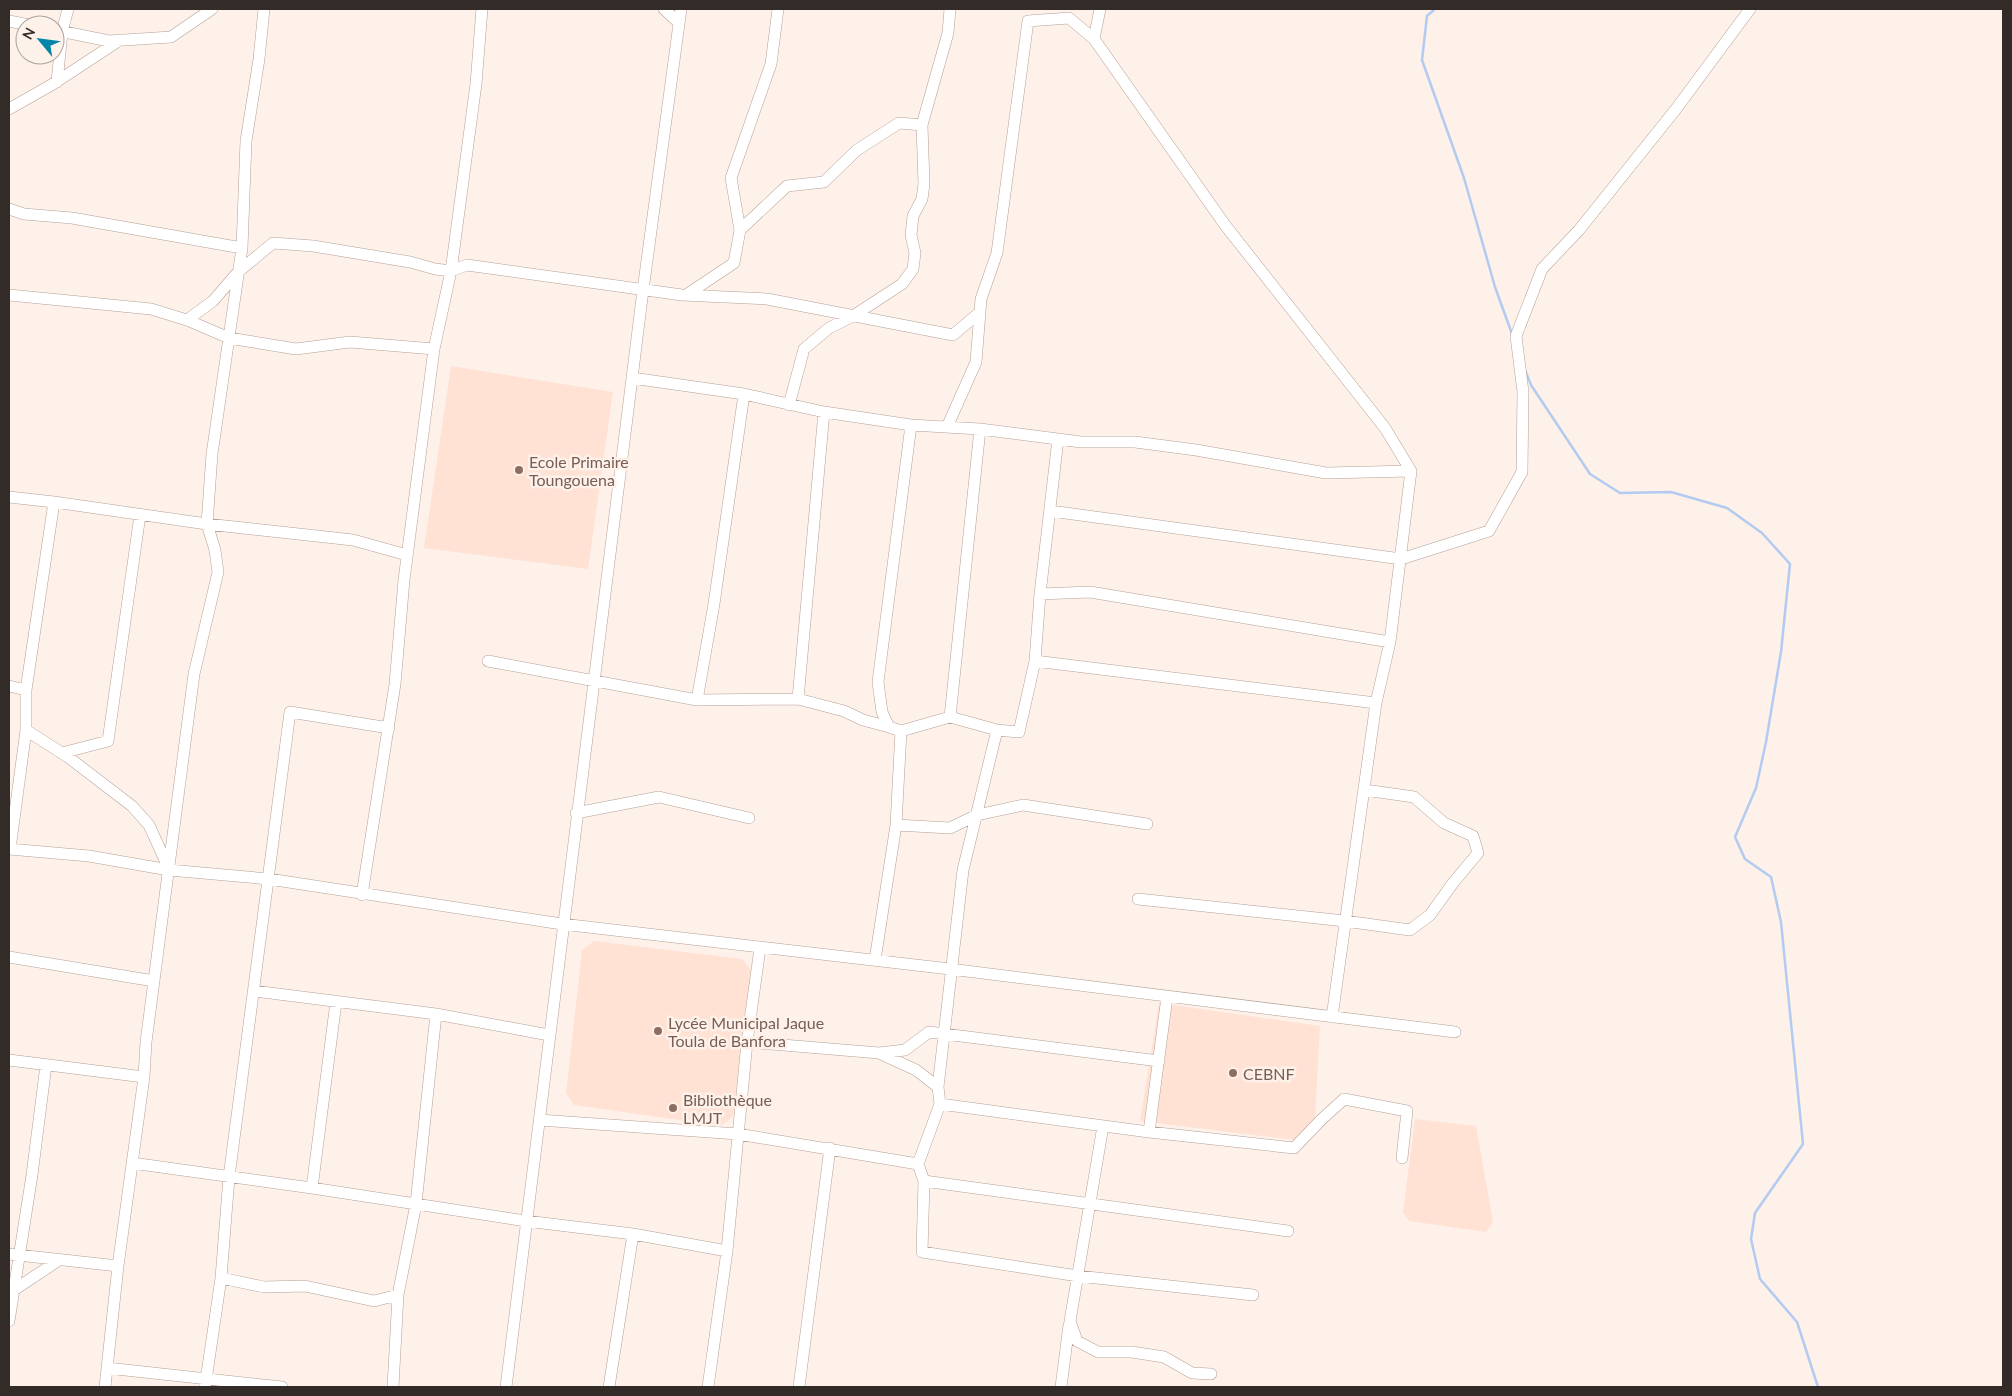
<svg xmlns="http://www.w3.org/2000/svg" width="2012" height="1396" font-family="Lato,sans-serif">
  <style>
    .built { fill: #ffe2d4 }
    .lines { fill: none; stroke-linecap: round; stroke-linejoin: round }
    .stream { stroke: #b3caf1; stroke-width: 2.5 }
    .minor-casing { stroke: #b4a096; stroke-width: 12 }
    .minor { stroke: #fff; stroke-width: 11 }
    .education-dot { fill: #8d6e63; stroke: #fdf1ea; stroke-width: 2 }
    .labels { text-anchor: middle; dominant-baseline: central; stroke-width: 5; stroke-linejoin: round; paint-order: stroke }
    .education-label { font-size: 16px; fill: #785e54; stroke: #fdf1ea; text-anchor: start }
  </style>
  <rect width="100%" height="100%" fill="#fdf1ea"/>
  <path class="built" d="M 451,366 L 613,392 L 588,569 L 424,548 Z
    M 594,941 L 742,959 L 751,970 L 733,1116 L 721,1126 L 574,1105 L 566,1093 L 582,950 Z
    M 1159,1003 L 1320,1026 L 1315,1120 L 1295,1140 L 1140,1121 Z
    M 1415,1119 L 1476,1126 L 1493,1222 L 1486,1232 L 1409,1221 L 1403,1212 Z"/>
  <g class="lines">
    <path class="stream" d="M 1435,9 L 1427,16 L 1422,60 L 1464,178 L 1495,287 L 1512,334
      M 1525,370 L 1531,385 L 1590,474 L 1620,493 L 1671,492 L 1727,508 L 1762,533 L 1790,564 L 1781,652 L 1766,742 L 1756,788 L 1735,837 L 1745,859 L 1771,877 L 1781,922 L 1803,1144 L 1755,1213 L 1751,1239 L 1760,1279 L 1797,1322 L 1818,1387"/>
    <defs>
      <path id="minor" d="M 664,9 L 678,22
        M 1100,9 L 1094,39 L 1225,225 L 1385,428 L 1411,471 L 1390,642 L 1376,703 L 1332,1017
        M 9,21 L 29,25
        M 55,30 L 109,41 L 171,37 L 212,9
        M 57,82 L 62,32 L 68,9
        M 9,109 L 53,84 L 120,40
        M 9,209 L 24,214 L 72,218 L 242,248
        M 740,230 L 787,186 L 824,182 L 857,150 L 899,123 L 922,125 L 948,33 L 950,9
        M 9,295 L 151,309 L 187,320 L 229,338 L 296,349 L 350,342 L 434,349
        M 686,295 L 734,263 L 740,230 L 731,178 L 771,64 L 778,9
        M 187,320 L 213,301 L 238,272 L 273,243 L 313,246 L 410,262 L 435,269 L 451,271 L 467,265 L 682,295 L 767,299 L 953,335 L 980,312
        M 632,378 L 744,394 L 824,412 L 911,425 L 980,429 L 1081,442 L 1135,442 L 1196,450 L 1326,473 L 1411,471
        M 789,405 L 804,349 L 829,328 L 853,316 L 902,284 L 913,269 L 915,253 L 911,235 L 913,216 L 922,199 L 924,184 L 922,125
        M 911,425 L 878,682 L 882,712 L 889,727 L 901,731 L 950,717 L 997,730 L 1019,732 L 1035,661 L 1040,594 L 1058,439
        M 947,427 L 976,362 L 981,299 L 997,253 L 1028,21 L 1069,18 L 1094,39
        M 9,497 L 54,502 L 207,524 L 353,540 L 407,555
        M 1051,511 L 1401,559 L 1489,531 L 1522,472 L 1523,392 L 1516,336 L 1542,269 L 1579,230 L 1676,109 L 1750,9
        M 1040,594 L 1090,592 L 1390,642
        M 488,661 L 697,700 L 798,699 L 844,711 L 863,720 L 889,727
        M 1035,661 L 1376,703
        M 9,686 L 26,690
        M 798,699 L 824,412
        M 697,700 L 714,604 L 744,394
        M 950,717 L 980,429
        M 26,730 L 68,757 L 132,806 L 149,825 L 169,869
        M 997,730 L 963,870 L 938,1087 L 940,1104 L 918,1164 L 924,1181 L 922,1252 L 1078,1276 L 1253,1295
        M 62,753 L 108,741 L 140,515
        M 576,813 L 659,797 L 749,818
        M 896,825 L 950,828 L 977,815 L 1023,805 L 1147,824
        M 9,849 L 89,856 L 169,870 L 269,879 L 562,924 L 950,969 L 1455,1032
        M 10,849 L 26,730 L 26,690 L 54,502
        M 362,895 L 395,684 L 404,580 L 434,349 L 451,271 L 476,84 L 482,9
        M 1138,899 L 1345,921 L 1410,930 L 1430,915 L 1453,883 L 1478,853 L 1473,836 L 1444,823 L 1414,797 L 1365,790
        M 9,957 L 154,981
        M 875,960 L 896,825 L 901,731
        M 254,991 L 436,1014 L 549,1035
        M 747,1042 L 879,1053 L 916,1070 L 938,1087
        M 879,1053 L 905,1050 L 929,1032 L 1159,1061
        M 9,1060 L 144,1077
        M 940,1104 L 1149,1132 L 1294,1148 L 1322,1119 L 1344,1099 L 1407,1111 L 1402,1158
        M 539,1120 L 738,1134 L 918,1164
        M 1103,1126 L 1070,1321 L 1077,1341 L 1098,1352 L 1132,1352 L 1164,1357 L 1192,1373 L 1211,1374
        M 1149,1132 L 1167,997
        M 132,1163 L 312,1188 L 526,1221 L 633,1234 L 727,1251
        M 924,1181 L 1288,1231
        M 312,1188 L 336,1002
        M 9,1254 L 118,1266
        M 221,1278 L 264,1287 L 305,1286 L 374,1301 L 398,1295
        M 14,1290 L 59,1260
        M 9,1321 L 32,1175 L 46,1065
        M 107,1368 L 282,1387
        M 105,1387 L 118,1266 L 144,1077 L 146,1042 L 194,674 L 218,572 L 215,550 L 207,524 L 212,454 L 242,248 L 246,141 L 259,59 L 264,9
        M 205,1387 L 221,1278 L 229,1177 L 290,712 L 389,728
        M 393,1387 L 398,1295 L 416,1204 L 436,1014
        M 506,1387 L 643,290 L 681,9
        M 609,1387 L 633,1234
        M 708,1387 L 727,1251 L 747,1042 L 760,948
        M 799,1387 L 830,1148
        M 1061,1387 L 1069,1325"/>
    </defs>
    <use href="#minor" class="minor-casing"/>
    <use href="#minor" class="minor"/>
  </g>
  <g class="education-dot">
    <circle cx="519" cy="470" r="5"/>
    <circle cx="658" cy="1031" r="5"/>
    <circle cx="1233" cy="1073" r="5"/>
    <circle cx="673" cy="1108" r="5"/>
  </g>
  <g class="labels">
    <g class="education-label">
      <text x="529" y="461">Ecole Primaire<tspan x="529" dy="18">Toungouena</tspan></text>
      <text x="668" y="1022">Lycée Municipal Jaque<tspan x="668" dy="18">Toula de Banfora</tspan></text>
      <text x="1243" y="1073">CEBNF</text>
      <text x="683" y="1099">Bibliothèque<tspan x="683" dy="18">LMJT</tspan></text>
    </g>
  </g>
  <rect width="2012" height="1396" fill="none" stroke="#332b27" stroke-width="20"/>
  <g transform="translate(40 40) rotate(299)"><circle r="24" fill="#fdf1ea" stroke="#aca29c"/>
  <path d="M0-4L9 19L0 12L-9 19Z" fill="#0685a9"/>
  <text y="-8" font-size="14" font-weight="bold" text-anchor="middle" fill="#332b27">N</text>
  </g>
</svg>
